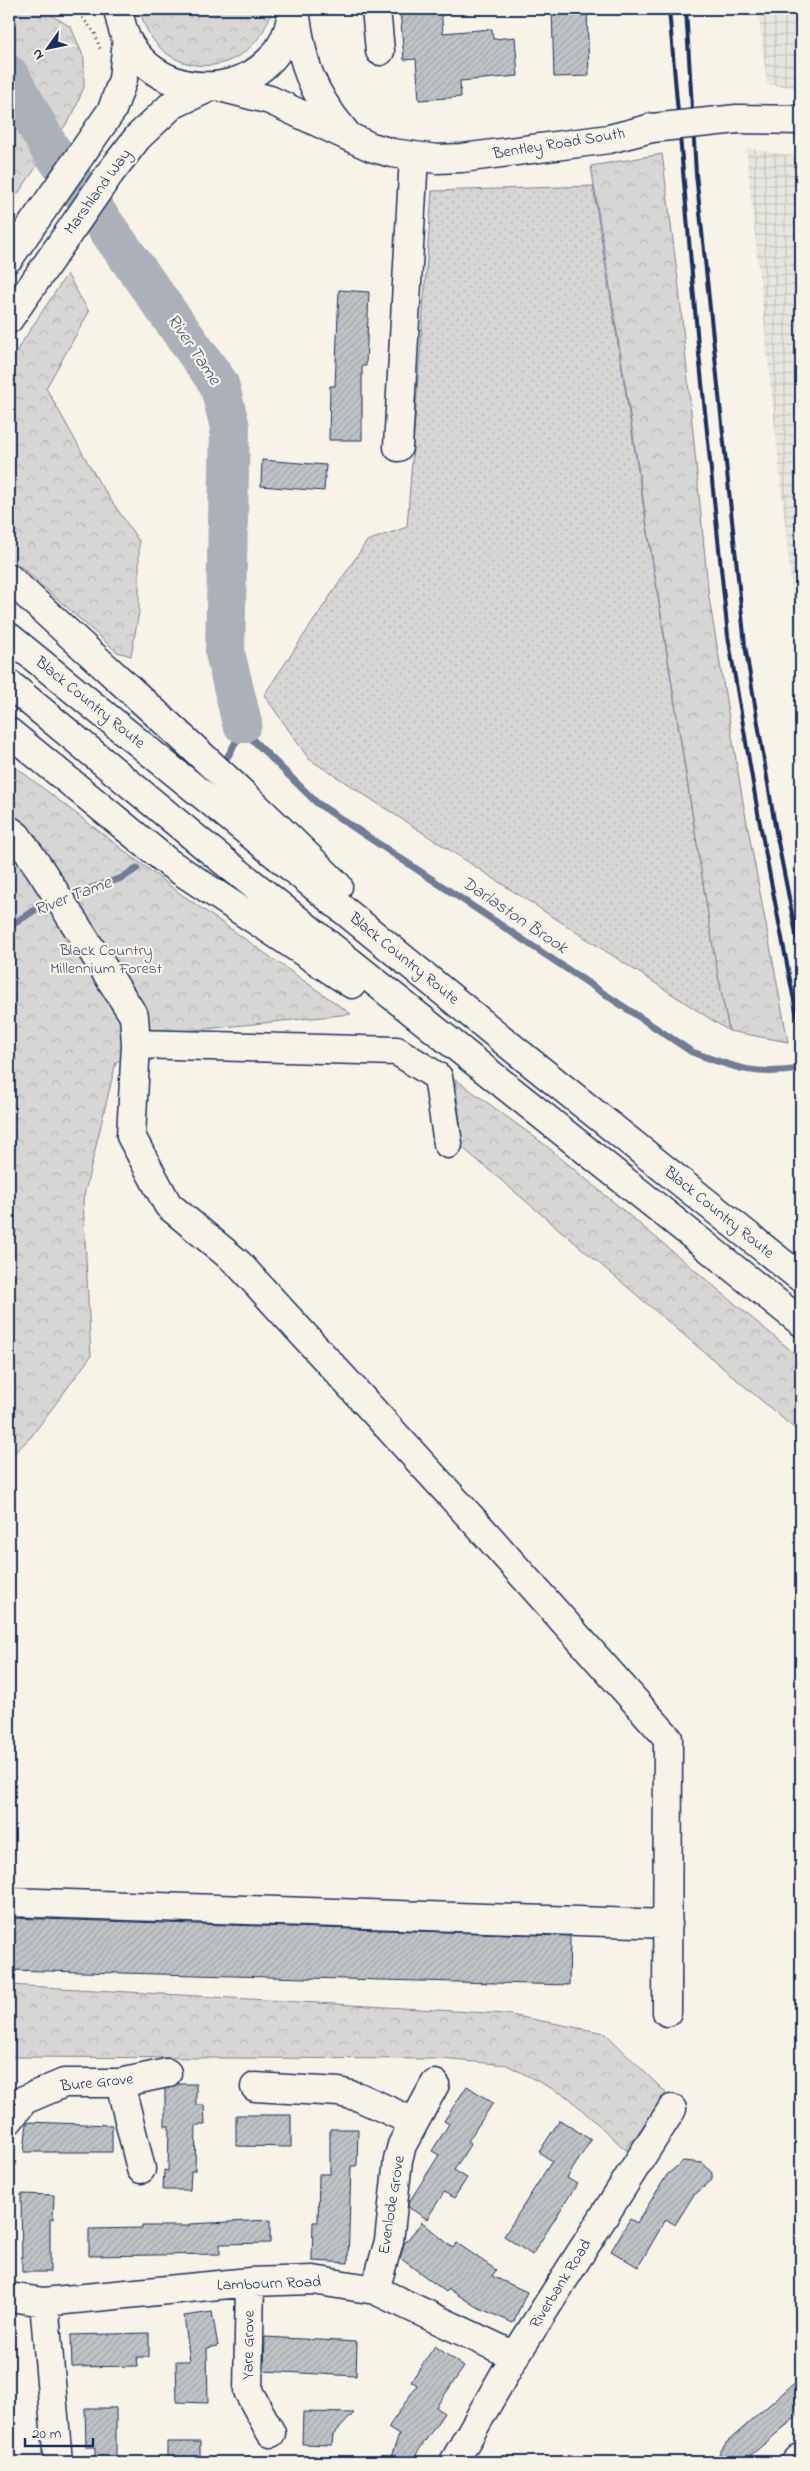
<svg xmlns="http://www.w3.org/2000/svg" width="810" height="2471" font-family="'Indie Flower',sans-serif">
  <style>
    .industrial { fill: url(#industrial-grid) }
    .grass { fill: url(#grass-dots); stroke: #798299 }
    .forest { fill: url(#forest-crowns); stroke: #798299 }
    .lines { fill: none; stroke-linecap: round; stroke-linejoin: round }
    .stream { stroke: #727c95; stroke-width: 7 }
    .river { stroke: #acb0b9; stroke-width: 40 }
    .building { fill: url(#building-hatch); stroke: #1b2f5e }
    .minor-casing { stroke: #1b2f5e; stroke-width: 31 }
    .highway-casing { stroke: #1b2f5e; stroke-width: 31 }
    .path { stroke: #1b2f5e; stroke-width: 3; stroke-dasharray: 1 4; stroke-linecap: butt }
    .minor { stroke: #f7f3e8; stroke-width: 28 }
    .highway { stroke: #f7f3e8; stroke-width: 28 }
    .rail { stroke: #1b2f5e; stroke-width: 4 }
    .minor-bridge-casing { stroke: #1b2f5e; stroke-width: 31; stroke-linecap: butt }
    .minor-bridge { stroke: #f7f3e8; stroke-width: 28 }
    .labels { text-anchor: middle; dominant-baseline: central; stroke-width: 4.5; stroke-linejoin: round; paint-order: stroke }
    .street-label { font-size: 16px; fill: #1b2f5e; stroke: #f7f3e8 }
    .park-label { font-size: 16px; fill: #415076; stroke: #f7f3e8 }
    .water-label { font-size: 18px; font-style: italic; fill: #465679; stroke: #f7f3e8 }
  </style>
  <defs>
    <pattern id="industrial-grid" width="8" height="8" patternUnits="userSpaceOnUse" patternTransform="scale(1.25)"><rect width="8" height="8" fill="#e6e5de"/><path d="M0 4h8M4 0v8" fill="none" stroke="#c5c5c1"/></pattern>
    <pattern id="grass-dots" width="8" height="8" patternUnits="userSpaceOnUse" patternTransform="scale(1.25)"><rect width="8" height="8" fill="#d7d6d4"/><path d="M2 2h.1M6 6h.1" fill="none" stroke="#b8b8b8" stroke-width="1.8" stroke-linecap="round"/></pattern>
    <pattern id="forest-crowns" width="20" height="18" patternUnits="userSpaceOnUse" patternTransform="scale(1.25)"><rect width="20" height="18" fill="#d7d6d4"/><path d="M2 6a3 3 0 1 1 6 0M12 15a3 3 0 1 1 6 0" fill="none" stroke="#b8b8b8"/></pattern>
    <pattern id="building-hatch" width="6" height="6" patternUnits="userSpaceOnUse" patternTransform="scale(1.25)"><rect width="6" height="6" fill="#c0c3c5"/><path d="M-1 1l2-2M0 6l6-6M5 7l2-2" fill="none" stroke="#a4a8ac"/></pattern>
  </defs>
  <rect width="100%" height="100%" fill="#f7f3e8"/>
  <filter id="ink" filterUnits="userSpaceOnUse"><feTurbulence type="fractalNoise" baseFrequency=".02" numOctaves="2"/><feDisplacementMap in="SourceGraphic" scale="10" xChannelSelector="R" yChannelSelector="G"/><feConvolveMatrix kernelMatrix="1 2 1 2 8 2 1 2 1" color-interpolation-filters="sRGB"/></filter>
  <g filter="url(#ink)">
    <path class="industrial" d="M 758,9 L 801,9 L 801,89 L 767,84 Z
      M 746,148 L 801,157 L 801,673 L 800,669 Z"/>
    <path class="grass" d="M 593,186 L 715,959 L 729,1031 L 309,759 L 264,695 L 367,541 L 407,527 L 432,191 Z"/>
    <path class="forest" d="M 9,9 L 41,9 L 71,27 L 84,58 L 84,87 L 73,114 L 19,192 L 9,201 Z
      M 140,9 L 272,9 C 253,84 155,85 140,9 Z
      M 662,154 L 679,288 L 709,598 L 743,802 L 788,1042 L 729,1031 L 715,959 L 591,166 Z
      M 67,274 L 89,312 L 46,388 L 100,484 L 139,541 L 139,612 L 131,656 L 117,652 L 9,556 L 9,362 Z
      M 9,762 L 174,889 L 351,1014 L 195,1030 L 116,1062 L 83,1200 L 91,1356 L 31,1437 L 9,1458 Z
      M 455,1079 L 544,1144 L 801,1359 L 801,1434 L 463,1148 Z
      M 9,1985 L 505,2014 L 605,2033 L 666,2093 L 626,2150 L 568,2097 L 507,2065 L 442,2059 L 9,2057 Z"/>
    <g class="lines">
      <path class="stream" d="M 242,723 L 253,740 L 317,803 L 692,1052 C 736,1068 754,1076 801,1069
        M 228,756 L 238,738 L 242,723
        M 64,897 L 122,878 L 137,868
        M 9,927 L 42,905 L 54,901"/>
      <path class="river" d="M 9,75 L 49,147 L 219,384 L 230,427 L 225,653 L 242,723"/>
    </g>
    <path class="building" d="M 400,9 L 441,9 L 443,33 L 492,29 L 493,39 L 515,37 L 518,76 L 460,81 L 461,97 L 419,100 L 416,59 L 404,60 Z
      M 552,9 L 587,9 L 589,76 L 554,77 Z
      M 339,290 L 369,292 L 366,366 L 362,366 L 362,440 L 329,440 L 330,386 L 335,386 Z
      M 262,460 L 326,465 L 324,491 L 261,486 Z
      M 9,1918 L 570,1936 L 569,1985 L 9,1970 Z
      M 178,2084 L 196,2084 L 196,2105 L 204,2105 L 205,2125 L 196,2125 L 195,2171 L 191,2171 L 190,2190 L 163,2190 L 164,2170 L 168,2171 L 169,2126 L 165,2126 L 165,2089 Z
      M 467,2086 L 493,2103 L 468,2141 L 471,2143 L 454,2170 L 467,2178 L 454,2198 L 444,2192 L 427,2219 L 408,2207 L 409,2202 L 439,2155 L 432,2151 L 449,2124 L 444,2121 Z
      M 236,2115 L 291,2115 L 291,2147 L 236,2146 Z
      M 560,2120 L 591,2140 L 567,2178 L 577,2184 L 532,2255 L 504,2236 L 552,2161 L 539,2152 Z
      M 27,2122 L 112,2125 L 112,2152 L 24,2152 Z
      M 330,2129 L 358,2129 L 357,2166 L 351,2166 L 348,2263 L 312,2261 L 313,2222 L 318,2222 L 319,2174 L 330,2174 Z
      M 683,2161 L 703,2163 L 712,2173 L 712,2180 L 693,2196 L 675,2225 L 666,2219 L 638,2267 L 611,2251 L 630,2219 L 637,2223 L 667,2175 Z
      M 21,2194 L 54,2195 L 53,2219 L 50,2219 L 50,2272 L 22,2272 Z
      M 270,2220 L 270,2243 L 220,2244 L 220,2254 L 89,2256 L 89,2229 L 142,2228 L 142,2226 L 189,2226 L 189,2224 Z
      M 422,2222 L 453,2248 L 457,2243 L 496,2270 L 492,2276 L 527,2292 L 513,2323 L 475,2306 L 449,2289 L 446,2292 L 400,2258 L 404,2244 Z
      M 212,2312 L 218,2346 L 207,2348 L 208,2403 L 177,2402 L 176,2361 L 190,2361 L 184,2316 Z
      M 149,2333 L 149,2357 L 137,2357 L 138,2366 L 72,2367 L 71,2335 Z
      M 265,2337 L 357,2342 L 356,2376 L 264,2371 Z
      M 435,2346 L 464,2367 L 436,2407 L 444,2413 L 411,2462 L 389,2462 L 399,2435 L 388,2428 L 417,2385 L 411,2381 Z
      M 801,2377 L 801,2413 L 751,2455 L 746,2462 L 714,2462 L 726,2443 Z
      M 85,2408 L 116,2408 L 116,2462 L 95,2462 L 95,2447 L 86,2447 Z
      M 303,2412 L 354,2413 L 333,2435 L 332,2445 L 302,2444 Z
      M 167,2442 L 200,2442 L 200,2462 L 167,2462 Z"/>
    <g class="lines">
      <defs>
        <path id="minor" d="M 118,9 C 120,19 122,29 126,38 C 165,115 286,96 292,9
          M 376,9 L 380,51
          M 295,10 C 302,62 310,91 345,132
          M 220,87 L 270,100 L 371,147 L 392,153 L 437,159 L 462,158 L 609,139 L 652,128
          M 737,119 L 801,120
          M 9,258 L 112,110 L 123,79 L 127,40
          M 9,319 L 110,173 L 138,137 L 172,105 L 208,88
          M 398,447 L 414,156
          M 9,830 L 17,836 L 40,869 L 134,1016 L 136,1044 L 131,1136 L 168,1205 L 238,1263 L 486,1534 L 668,1738 L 667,2012
          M 136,1044 L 397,1051 L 438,1077 L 448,1144
          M 9,1902 L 668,1924
          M 120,2083 L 141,2169
          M 255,2087 L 339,2092 L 359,2097 L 414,2122
          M 9,2120 L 24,2100 L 64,2083 L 120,2083 L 167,2073
          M 250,2282 L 248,2391 L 271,2433
          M 375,2290 L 389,2241 L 398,2160 L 402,2145 L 435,2084
          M 9,2297 L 44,2302 L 250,2282 L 313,2280 L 375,2290 L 515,2356
          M 44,2302 L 58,2462
          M 454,2462 L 515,2356 L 672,2109
          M 796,2462 L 801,2457"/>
        <path id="highway" d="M 9,578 C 119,681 232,780 338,886
          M 9,637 L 514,1049 L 801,1278
          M 9,684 L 205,846 L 801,1322
          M 9,732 L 169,863 L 352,984"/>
      </defs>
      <use href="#minor" class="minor-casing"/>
      <use href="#highway" class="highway-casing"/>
      <path class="path" d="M 82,9 L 80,15 L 95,33 L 100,49"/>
      <use href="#minor" class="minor"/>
      <use href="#highway" class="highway"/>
      <path class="rail" d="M 669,9 L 698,344 L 728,636 L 759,819 L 801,1037
        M 686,9 L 696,174 L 745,645 L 776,832 L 801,959"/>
      <defs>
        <path id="minor-bridge" d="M 652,128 L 737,119"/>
      </defs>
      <use href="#minor-bridge" class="minor-bridge-casing"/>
      <use href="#minor-bridge" class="minor-bridge"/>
    </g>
  </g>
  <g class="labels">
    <g class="street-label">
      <text transform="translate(559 144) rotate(-9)">Bentley Road South</text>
      <text transform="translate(98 192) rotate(-54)">Marshland Way</text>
      <text transform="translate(90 703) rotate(39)">Black Country Route</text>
      <text transform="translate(404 959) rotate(39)">Black Country Route</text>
      <text transform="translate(719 1213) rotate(39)">Black Country Route</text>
      <text transform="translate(97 2083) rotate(-6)">Bure Grove</text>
      <text transform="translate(392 2205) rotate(-81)">Evenlode Grove</text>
      <text transform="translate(269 2284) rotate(-2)">Lambourn Road</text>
      <text transform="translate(561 2284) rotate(-58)">Riverbank Road</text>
      <text transform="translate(249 2345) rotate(-89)">Yare Grove</text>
    </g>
    <g class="park-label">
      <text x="106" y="951">Black Country<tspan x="106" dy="18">Millennium Forest</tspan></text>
    </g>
    <g class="water-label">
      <text transform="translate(193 350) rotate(56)">River Tame</text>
      <text transform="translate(73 897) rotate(-21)">River Tame</text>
      <text transform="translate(514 916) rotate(34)">Darlaston Brook</text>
    </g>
  </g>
  <rect width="810" height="2471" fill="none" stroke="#f7f3e8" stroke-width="30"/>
  <rect x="15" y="15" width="780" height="2441" fill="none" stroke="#1b2f5e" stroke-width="2" filter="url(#ink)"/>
  <g transform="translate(48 48) rotate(237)" stroke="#f7f3e8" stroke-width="4" paint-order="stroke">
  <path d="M0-4L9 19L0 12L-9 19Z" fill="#1b2f5e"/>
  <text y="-8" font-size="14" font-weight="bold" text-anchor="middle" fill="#1b2f5e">N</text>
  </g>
  <path d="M25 2438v8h68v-8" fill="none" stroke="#1b2f5e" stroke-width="2.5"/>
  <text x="32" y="2438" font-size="15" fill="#1b2f5e" stroke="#f7f3e8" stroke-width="4" paint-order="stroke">20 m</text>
</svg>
